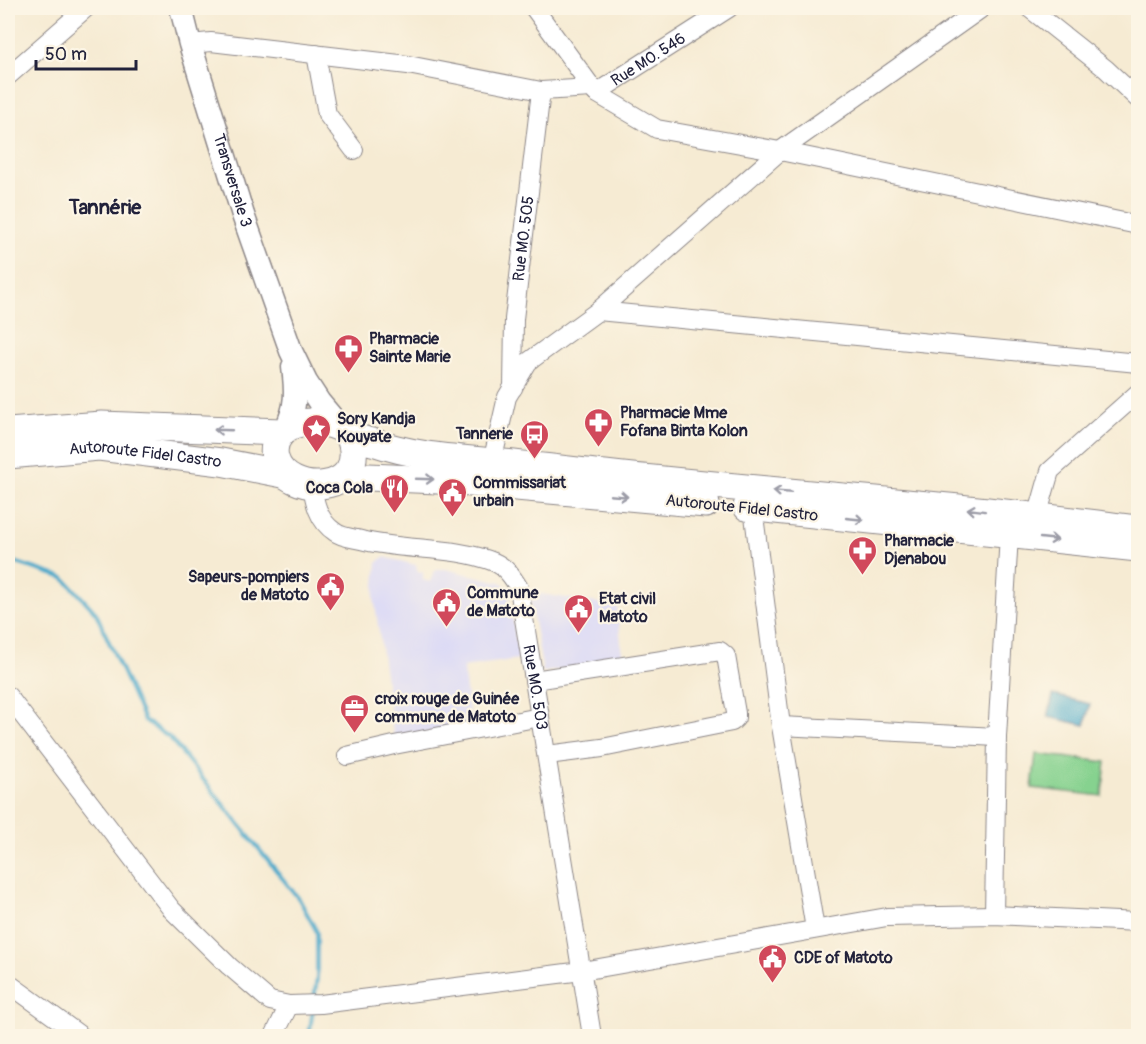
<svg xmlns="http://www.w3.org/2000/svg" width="1146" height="1044" font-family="Pangolin,sans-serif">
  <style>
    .built { fill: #d8d7f8 }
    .green { fill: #86d28f; stroke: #547a65; stroke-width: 1.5 }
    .water { fill: #4daacb; stroke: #386683; stroke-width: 1.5 }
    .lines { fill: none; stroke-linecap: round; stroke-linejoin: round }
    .stream { stroke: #4daacb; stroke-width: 4 }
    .minor-casing { stroke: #8c8687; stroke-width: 20 }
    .major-casing { stroke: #8c8687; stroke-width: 25 }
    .highway-casing { stroke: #8c8687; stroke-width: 29 }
    .minor { stroke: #fff; stroke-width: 18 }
    .major { stroke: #fff; stroke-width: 22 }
    .highway { stroke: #fff; stroke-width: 27 }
    .oneway { stroke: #9c9ca7 }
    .labels { text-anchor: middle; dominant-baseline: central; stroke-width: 4.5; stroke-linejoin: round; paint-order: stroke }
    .street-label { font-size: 16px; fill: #22223b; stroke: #fcf5e5 }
    .poi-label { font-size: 16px; font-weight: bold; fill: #22223b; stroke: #fcf5e5; text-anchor: start }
    .quarter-label { font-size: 20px; font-weight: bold; fill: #22223b; stroke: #fcf5e5 }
  </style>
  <rect width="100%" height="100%" fill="#fcf5e5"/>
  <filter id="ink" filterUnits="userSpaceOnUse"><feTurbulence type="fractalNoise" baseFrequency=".0167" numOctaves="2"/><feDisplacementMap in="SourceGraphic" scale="12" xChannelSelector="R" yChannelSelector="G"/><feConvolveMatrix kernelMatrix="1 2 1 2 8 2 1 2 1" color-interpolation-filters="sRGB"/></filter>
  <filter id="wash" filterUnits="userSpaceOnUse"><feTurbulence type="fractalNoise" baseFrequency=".008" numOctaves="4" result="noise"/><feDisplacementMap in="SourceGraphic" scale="24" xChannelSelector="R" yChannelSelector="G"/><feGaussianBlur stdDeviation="1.35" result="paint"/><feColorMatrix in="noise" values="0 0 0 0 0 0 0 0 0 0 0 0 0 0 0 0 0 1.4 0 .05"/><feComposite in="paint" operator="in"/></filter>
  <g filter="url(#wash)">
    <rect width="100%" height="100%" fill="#f6ebd3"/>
    <path class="built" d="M 384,557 L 416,565 L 418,572 L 423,572 L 423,580 L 431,582 L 433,573 L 438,569 L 445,569 L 501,582 L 508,588 L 519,659 L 463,667 L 471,726 L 394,738 L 374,597 L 377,563 Z
      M 529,592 L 617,606 L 623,662 L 543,672 Z"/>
    <path class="green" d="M 1036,754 L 1106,762 L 1102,796 L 1032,788 Z"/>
    <path class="water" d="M 1053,695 L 1090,704 L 1085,725 L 1048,717 Z"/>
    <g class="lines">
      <path class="stream" d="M 8,563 L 11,561 L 64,578 L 96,613 L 144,720 L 170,738 L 299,899 L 317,932 L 317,978 L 314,999
        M 309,1036 L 313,1009"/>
    </g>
  </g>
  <g filter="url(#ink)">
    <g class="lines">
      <defs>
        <g id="minor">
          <path d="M 534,8 L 596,93 L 657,129 L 780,151 L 1138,225"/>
          <path d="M 1029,8 L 1106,69 L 1138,99"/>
          <path d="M 190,44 L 211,42 L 408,65 L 541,91 L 592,88"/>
          <path d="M 316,54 L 327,114 L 354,150"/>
          <path d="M 8,76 L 86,8"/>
          <path id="s1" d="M 596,93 L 729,8"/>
          <path d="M 598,311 L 1138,363"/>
          <path id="s2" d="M 513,388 L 514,319 L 541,91"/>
          <path d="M 490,471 L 507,397 L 528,362 L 598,311 L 780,151 L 982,8"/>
          <path id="s3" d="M 312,483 C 314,501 318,521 335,532 C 341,537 353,538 361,540 C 403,551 455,546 494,562 C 506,567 513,578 519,588 L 592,1036"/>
          <path d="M 753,508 L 781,726 L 815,929"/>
          <path d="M 1037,517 L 1050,471 L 1138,393"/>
          <path d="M 534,680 L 720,651 L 726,656 L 736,713 L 736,718 L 732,722 L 602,748 L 547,755"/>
          <path d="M 8,696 L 172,910 L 229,966 L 270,1001 L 289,1005 L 321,1004 L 582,971 L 887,917 L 994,915 L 1138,922"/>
          <path d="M 781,726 L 997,737"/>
          <path d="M 347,756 L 394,745 L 540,717"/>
          <path d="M 994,915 L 997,737 L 1009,535"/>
          <path d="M 8,983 L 81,1036"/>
          <path d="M 274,1036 L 289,1005"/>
        </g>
        <g id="major">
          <path id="s4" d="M 181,8 L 190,44 L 243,215 L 291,351 L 306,382 L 319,402 L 340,427"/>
          <path d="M 286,428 C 297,407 296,390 293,367"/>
        </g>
        <g id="highway">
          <path d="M 8,432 L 102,425 L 282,432"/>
          <path d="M 349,435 C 373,495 286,499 275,458 C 273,449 275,440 281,434 C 293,419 321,420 338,427 C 343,429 347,433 351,435 C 359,439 368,441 376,443 C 414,456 453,458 492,462 C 530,465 568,470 605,474 C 723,487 841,496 959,508 C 1019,514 1079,522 1138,529"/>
          <path id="s5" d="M 8,455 L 99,447 L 221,462 L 283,474"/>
          <path d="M 345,476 L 438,480 L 706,504"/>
          <path d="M 747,507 L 1138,548"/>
        </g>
      </defs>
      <use href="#minor" class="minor-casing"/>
      <use href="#major" class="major-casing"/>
      <use href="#highway" class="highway-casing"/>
      <use href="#minor" class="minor"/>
      <use href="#major" class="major"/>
      <use href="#highway" class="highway"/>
    </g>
    <defs><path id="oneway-shaft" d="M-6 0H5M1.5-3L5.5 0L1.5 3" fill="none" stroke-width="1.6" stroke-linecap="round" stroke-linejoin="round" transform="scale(1.5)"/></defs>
    <g class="oneway">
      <use href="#oneway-shaft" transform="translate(223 430) rotate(-178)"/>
      <use href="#oneway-shaft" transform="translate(425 479) rotate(2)"/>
      <use href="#oneway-shaft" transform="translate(782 492) rotate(-175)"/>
      <use href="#oneway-shaft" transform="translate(619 496) rotate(5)"/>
      <use href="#oneway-shaft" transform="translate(976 510) rotate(-173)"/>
      <use href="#oneway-shaft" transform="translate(855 519) rotate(6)"/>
      <use href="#oneway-shaft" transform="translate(1049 539) rotate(6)"/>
    </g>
  </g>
  <defs>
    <symbol id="pharmacy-pin" viewBox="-11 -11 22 30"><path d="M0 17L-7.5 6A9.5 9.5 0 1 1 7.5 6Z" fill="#d1495b" stroke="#fcf5e5"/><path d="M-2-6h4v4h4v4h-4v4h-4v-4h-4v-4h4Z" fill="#fff"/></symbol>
    <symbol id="sight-pin" viewBox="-11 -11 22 30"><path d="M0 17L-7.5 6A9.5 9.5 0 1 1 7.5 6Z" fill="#d1495b" stroke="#fcf5e5"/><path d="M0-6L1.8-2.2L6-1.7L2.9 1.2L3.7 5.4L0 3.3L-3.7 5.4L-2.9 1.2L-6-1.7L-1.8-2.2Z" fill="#fff"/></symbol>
    <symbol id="bus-pin" viewBox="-11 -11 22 30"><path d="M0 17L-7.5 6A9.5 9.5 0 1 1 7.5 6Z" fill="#d1495b" stroke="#fcf5e5"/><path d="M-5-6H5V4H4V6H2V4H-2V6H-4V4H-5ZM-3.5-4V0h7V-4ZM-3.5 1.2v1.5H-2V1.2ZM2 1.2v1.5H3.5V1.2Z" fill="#fff"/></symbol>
    <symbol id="restaurant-pin" viewBox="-11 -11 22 30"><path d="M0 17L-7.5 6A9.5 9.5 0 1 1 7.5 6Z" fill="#d1495b" stroke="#fcf5e5"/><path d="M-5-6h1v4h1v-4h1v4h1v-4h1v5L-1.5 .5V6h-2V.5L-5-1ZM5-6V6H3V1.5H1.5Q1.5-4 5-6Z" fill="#fff"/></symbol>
    <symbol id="civic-pin" viewBox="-11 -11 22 30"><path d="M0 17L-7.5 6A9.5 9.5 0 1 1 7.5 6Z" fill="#d1495b" stroke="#fcf5e5"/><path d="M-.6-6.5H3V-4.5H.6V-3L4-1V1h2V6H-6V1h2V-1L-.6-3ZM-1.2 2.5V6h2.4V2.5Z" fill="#fff"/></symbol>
    <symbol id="office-pin" viewBox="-11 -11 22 30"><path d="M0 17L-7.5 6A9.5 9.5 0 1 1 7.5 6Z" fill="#d1495b" stroke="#fcf5e5"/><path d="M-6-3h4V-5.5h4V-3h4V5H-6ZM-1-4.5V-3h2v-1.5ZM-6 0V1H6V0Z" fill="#fff"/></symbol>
  </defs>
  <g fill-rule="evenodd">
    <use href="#pharmacy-pin" x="332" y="332" width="33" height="45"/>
    <use href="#pharmacy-pin" x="582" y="406" width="33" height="45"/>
    <use href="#sight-pin" x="300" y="412" width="33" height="45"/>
    <use href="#bus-pin" x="518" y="418" width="33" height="45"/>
    <use href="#restaurant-pin" x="378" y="472" width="33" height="45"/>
    <use href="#civic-pin" x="436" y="476" width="33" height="45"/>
    <use href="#pharmacy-pin" x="846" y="534" width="33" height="45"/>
    <use href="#civic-pin" x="314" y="570" width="33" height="45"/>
    <use href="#civic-pin" x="430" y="586" width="33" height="45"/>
    <use href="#civic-pin" x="562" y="592" width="33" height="45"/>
    <use href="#office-pin" x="338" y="692" width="33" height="45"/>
    <use href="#civic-pin" x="756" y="942" width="33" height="45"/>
  </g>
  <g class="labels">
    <g class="street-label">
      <text stroke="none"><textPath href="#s1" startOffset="62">Rue MO. 546</textPath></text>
      <text stroke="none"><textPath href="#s4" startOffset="180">Transversale 3</textPath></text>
      <text stroke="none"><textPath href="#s2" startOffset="150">Rue MO. 505</textPath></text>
      <text stroke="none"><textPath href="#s5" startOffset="138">Autoroute Fidel Castro</textPath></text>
      <text transform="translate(742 508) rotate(6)">Autoroute Fidel Castro</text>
      <text stroke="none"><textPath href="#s3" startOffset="356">Rue MO. 503</textPath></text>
    </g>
    <g class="poi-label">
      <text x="369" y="339">Pharmacie<tspan x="369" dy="18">Sainte Marie</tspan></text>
      <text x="620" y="413">Pharmacie Mme<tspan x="620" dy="18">Fofana Binta Kolon</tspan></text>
      <text x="337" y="419">Sory Kandja<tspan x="337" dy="18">Kouyate</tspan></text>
      <text x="513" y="434" text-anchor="end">Tannerie</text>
      <text x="473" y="483">Commissariat<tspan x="473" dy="18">urbain</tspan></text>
      <text x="373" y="488" text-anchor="end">Coca Cola</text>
      <text x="884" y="541">Pharmacie<tspan x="884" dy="18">Djenabou</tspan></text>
      <text x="309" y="577" text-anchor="end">Sapeurs-pompiers<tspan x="309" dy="18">de Matoto</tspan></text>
      <text x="467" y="593">Commune<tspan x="467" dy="18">de Matoto</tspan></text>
      <text x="599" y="599">Etat civil<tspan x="599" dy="18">Matoto</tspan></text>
      <text x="375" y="699">croix rouge de Guinée<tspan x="375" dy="18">commune de Matoto</tspan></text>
      <text x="794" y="958">CDE of Matoto</text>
    </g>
    <g class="quarter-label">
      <text x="105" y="207">Tannérie</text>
    </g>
  </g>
  <rect width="1146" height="1044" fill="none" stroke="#fcf5e5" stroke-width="30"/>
  <path d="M36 60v9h100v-9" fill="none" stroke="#22223b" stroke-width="3"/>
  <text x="45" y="60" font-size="18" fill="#22223b" stroke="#fcf5e5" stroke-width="4.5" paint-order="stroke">50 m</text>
</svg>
